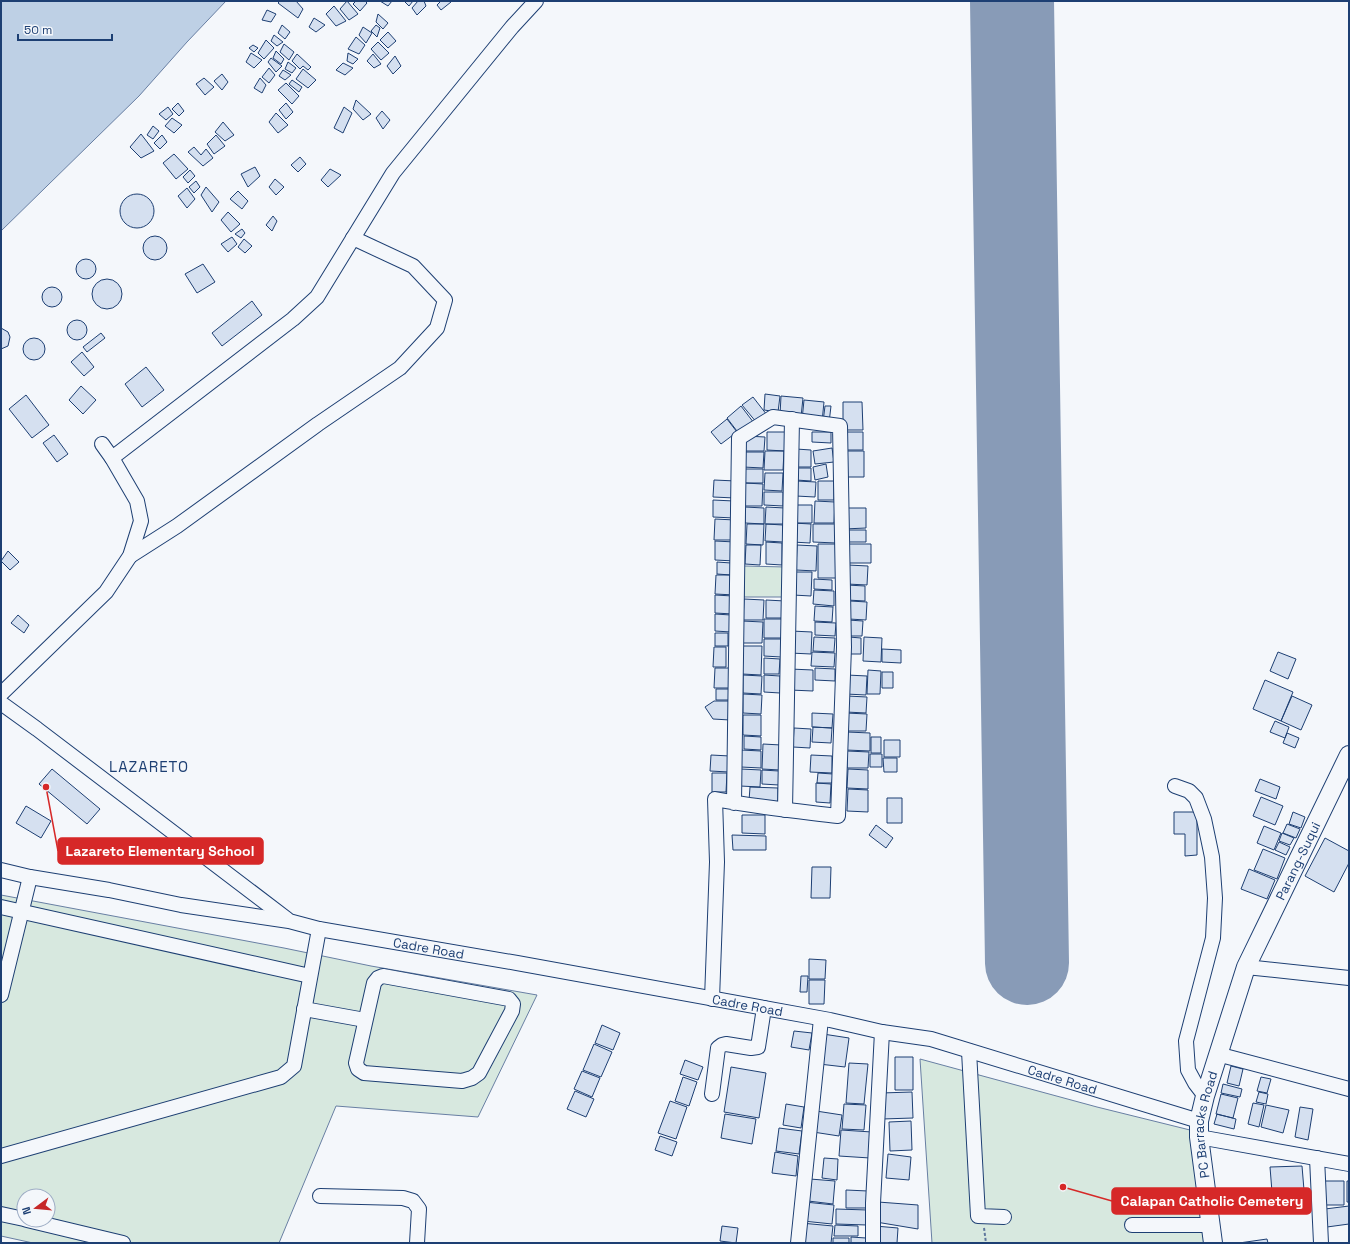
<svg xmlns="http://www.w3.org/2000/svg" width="1350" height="1244" font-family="'Space Grotesk',sans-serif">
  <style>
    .green { fill: #d7e8df; stroke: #687fa3; fill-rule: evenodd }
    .water { fill: #bed0e5; stroke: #687fa3 }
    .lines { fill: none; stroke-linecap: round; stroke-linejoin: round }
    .runway { stroke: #889bb7; stroke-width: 84 }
    .building { fill: #d5e0f0; stroke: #1d3f73 }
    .minor-casing { stroke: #1d3f73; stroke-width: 16 }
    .major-casing { stroke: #1d3f73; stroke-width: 20 }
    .path { stroke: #5e769c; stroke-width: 2; stroke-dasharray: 3 2; stroke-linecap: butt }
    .minor { stroke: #f4f7fb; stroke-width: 14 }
    .major { stroke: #f4f7fb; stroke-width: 18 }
    .labels { text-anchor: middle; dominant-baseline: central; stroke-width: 3; stroke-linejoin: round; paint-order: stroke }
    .street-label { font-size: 13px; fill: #1d3f73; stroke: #f4f7fb }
    .quarter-label { font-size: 15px; letter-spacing: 1px; fill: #1d3f73; stroke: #f4f7fb }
    .leader { fill: none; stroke: #d62828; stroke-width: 1.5 }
    .callout-dot { fill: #d62828; stroke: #f4f7fb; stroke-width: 1.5 }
    .callout { fill: #d62828; stroke: #d62828; stroke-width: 1.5 }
    .callout-label { font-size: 14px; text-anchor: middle; font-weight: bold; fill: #fff }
  </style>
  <rect width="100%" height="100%" fill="#f4f7fb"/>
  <path class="green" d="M 744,566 L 786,567 L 786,597 L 744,597 Z
    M 1,895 L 284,948 L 371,966 L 537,995 L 478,1117 L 336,1106 L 279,1243 L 33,1243 L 1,1236 ZM 24,1196 L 48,1196 L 48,1220 L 24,1220 Z
    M 920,1059 L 1097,1107 L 1190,1130 L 1205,1243 L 932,1243 Z"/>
  <path class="water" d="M 1,1 L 226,1 L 187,42 L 139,96 L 1,231 Z"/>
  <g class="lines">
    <path class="runway" d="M 1012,1 L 1027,963"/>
  </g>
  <path class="building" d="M 280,1 L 296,1 L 303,9 L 298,18 L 278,3 Z
    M 347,1 L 358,14 L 349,20 L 340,9 Z
    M 356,1 L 365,1 L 367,3 L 360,11 L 353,4 Z
    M 380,1 L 392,1 L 388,6 Z
    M 404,1 L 413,1 L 409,6 Z
    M 418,1 L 424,1 L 426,6 L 417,15 L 412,8 Z
    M 441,1 L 450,1 L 451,2 L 441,10 L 437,5 Z
    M 334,6 L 346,21 L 336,26 L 326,14 Z
    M 267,10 L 276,14 L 271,22 L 262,20 Z
    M 378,14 L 388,23 L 383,29 L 376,22 Z
    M 314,18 L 325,25 L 316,32 L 309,27 Z
    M 282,25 L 290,32 L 285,39 L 278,33 Z
    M 376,25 L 380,28 L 377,37 L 371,31 Z
    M 363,27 L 372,33 L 366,43 L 359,35 Z
    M 388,32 L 396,41 L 388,48 L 380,40 Z
    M 274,35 L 283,42 L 277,46 L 271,41 Z
    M 356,37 L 365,45 L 359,54 L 348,49 Z
    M 266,40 L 274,48 L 264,59 L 258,53 Z
    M 378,42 L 389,53 L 381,60 L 371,49 Z
    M 284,44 L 294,52 L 289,60 L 280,52 Z
    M 253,45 L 258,48 L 254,52 L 249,48 Z
    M 276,51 L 284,59 L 281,64 L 273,58 Z
    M 251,53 L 262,60 L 254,68 L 246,62 Z
    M 348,53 L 358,59 L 353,64 L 347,61 Z
    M 297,54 L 311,67 L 308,70 L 303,66 L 300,69 L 292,61 Z
    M 373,54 L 381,64 L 374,68 L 367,61 Z
    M 395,56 L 401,66 L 393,74 L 387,66 Z
    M 271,58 L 282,66 L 276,72 L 268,62 Z
    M 288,62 L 296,68 L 292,73 L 285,69 Z
    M 343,63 L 353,68 L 345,75 L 336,70 Z
    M 269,68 L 275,75 L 269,83 L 262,77 Z
    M 303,69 L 316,80 L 308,88 L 296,79 Z
    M 283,70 L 291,75 L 285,80 L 279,76 Z
    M 222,74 L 228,82 L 222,90 L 214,81 Z
    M 204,78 L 214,87 L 205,95 L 196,84 Z
    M 260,78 L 266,85 L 262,93 L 254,88 Z
    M 292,80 L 302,87 L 299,92 L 289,84 Z
    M 286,83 L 299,96 L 292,104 L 278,90 Z
    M 356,100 L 371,114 L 363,120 L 353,109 Z
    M 178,103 L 184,111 L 179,116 L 172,109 Z
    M 286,103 L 293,112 L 286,119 L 279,110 Z
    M 168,107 L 173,114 L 166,120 L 159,114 Z
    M 344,107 L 352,113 L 343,133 L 334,128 Z
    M 382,111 L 390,120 L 383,129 L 376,118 Z
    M 276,113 L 288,125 L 278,133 L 269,122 Z
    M 172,118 L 182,125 L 174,133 L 165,126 Z
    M 223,122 L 234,135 L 225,141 L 215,132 Z
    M 153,126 L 159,131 L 153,139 L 147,135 Z
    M 141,134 L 154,151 L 141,158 L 130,147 Z
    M 162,135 L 167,142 L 160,149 L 154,143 Z
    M 216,135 L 225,146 L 214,154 L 207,144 Z
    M 194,147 L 201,155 L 206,149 L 213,158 L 203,166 L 188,152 Z
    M 174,154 L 188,169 L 176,179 L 163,163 Z
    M 300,157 L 306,164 L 298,172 L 291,165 Z
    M 255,167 L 260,176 L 248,187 L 241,174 Z
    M 330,169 L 341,175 L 328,187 L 321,180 Z
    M 190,170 L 195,176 L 188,183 L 183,177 Z
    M 275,179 L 284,187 L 276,195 L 269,187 Z
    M 196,181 L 200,187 L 194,193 L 189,187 Z
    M 206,187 L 219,202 L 212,212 L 201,195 Z
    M 187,188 L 195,199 L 187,208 L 178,196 Z
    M 238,191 L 248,201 L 242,209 L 230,199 Z
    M120 211a17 17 0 1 1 34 0a17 17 0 1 1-34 0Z
    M 228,212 L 240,224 L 231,232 L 221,220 Z
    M 273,216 L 277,221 L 272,231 L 266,225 Z
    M 242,229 L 245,233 L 241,238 L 235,234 Z
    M143 248a12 12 0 1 1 24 0a12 12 0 1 1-24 0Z
    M 232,237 L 237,244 L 228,252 L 221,244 Z
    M 244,239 L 252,246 L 245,253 L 238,247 Z
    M76 269a10 10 0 1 1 20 0a10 10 0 1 1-20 0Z
    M 203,264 L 215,282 L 197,293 L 185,274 Z
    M92 294a15 15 0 1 1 30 0a15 15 0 1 1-30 0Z
    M42 297a10 10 0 1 1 20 0a10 10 0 1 1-20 0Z
    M 252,301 L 262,315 L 222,346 L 212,333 Z
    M67 330a10 10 0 1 1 20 0a10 10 0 1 1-20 0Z
    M 1,328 L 8,332 L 10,337 L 8,346 L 1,349 Z
    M 101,333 L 105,338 L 87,352 L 83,347 Z
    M23 349a11 11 0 1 1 22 0a11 11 0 1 1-22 0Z
    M 82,352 L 94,367 L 84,376 L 71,362 Z
    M 146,367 L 164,390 L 142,407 L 125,384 Z
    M 81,386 L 96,400 L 83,414 L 69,400 Z
    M 765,394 L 780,396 L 778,412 L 764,410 Z
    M 26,395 L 49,425 L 32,438 L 9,409 Z
    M 781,396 L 803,398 L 801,417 L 780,415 Z
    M 753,397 L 767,415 L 757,423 L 742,405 Z
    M 804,400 L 824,402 L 822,422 L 802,420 Z
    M 843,402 L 862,402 L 863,430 L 843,430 Z
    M 741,406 L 754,423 L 740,435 L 727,418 Z
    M 825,406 L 831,406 L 829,423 L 823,422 Z
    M 727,419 L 737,432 L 721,444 L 711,432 Z
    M 767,432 L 786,432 L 785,451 L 767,450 Z
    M 812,432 L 831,432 L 831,443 L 812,442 Z
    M 846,432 L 863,432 L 863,450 L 846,450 Z
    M 54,435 L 68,454 L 57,462 L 43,443 Z
    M 746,436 L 765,437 L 764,451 L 745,451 Z
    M 832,448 L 834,462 L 815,464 L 813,451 Z
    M 796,449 L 811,450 L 811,467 L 796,467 Z
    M 765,451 L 784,451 L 783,470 L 764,470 Z
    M 845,451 L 864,451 L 864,477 L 845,477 Z
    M 744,452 L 764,452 L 763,468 L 743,467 Z
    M 826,464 L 828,477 L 815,480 L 813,467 Z
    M 796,468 L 811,468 L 811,481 L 796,480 Z
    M 744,469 L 763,469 L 763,483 L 744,483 Z
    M 765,473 L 783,473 L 782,491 L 764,490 Z
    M 714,480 L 736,481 L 735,498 L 713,497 Z
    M 797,481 L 816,482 L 815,497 L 796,496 Z
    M 818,481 L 834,481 L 834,500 L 818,500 Z
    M 745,483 L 763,484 L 762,506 L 744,506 Z
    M 764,492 L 783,492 L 783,506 L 764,505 Z
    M 713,500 L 734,501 L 734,518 L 713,517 Z
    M 815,501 L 835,502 L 834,523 L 814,523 Z
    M 793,505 L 812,505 L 812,523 L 793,523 Z
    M 745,507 L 764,508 L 764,524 L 745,523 Z
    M 766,507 L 785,508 L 785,524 L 765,524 Z
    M 844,508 L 866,508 L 866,528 L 844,529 Z
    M 715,519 L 735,520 L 734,540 L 714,540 Z
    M 793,523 L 811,524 L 810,543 L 792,542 Z
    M 747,524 L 764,524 L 763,545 L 746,544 Z
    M 766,524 L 783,525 L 783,542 L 765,541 Z
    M 813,524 L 836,524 L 836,543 L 813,542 Z
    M 848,530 L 866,530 L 866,542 L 848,542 Z
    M 715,541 L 735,542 L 735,561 L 715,560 Z
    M 766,542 L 782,543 L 782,565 L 766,564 Z
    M 818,544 L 839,544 L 838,578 L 818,578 Z
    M 848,544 L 871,544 L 871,563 L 848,563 Z
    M 746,545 L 761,545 L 760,565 L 745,564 Z
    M 797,545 L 817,546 L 816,571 L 796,570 Z
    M 8,551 L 19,562 L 10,570 L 1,561 Z
    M 717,562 L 731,563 L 731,575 L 717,574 Z
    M 848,565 L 868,566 L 867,585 L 847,584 Z
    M 793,572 L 812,572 L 811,596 L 793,595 Z
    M 716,575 L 736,575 L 735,595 L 715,594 Z
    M 814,579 L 832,580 L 832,590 L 814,589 Z
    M 847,585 L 865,586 L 865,601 L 847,600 Z
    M 814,590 L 834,591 L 834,606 L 813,604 Z
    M 715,595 L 733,596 L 733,614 L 715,613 Z
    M 744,599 L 764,600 L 763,620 L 743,620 Z
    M 766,600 L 785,601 L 784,618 L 766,618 Z
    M 850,601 L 867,602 L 866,620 L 849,619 Z
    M 815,606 L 833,607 L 832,622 L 814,621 Z
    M 715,614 L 731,615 L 731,632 L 715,631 Z
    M 18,615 L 29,625 L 24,633 L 11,623 Z
    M 764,619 L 784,619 L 784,638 L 764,638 Z
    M 848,620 L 863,621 L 862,636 L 848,636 Z
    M 742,621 L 763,622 L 762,643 L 741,643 Z
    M 815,622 L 836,623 L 835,636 L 815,635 Z
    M 791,631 L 812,632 L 811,654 L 790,653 Z
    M 715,633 L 728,633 L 728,646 L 715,646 Z
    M 814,637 L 835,638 L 834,652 L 813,651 Z
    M 849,637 L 861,638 L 861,654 L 848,654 Z
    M 864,637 L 882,638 L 881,662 L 863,661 Z
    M 764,639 L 781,639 L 781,657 L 764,656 Z
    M 743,646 L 762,646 L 761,675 L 742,674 Z
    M 714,647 L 726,647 L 726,667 L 713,667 Z
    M 882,649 L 901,650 L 901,663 L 882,662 Z
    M 812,652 L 835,653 L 834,667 L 811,666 Z
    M 1278,652 L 1296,659 L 1288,679 L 1270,671 Z
    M 764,658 L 780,659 L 779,674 L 764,674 Z
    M 715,668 L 730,668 L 730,688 L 714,688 Z
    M 815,668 L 835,669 L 835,681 L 815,680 Z
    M 790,669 L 813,670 L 813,691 L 790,690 Z
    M 868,670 L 881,671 L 880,694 L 867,694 Z
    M 882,672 L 893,672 L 893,688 L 882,688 Z
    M 743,675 L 762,676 L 761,694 L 743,693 Z
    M 764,675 L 780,676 L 780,693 L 764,692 Z
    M 847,675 L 867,676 L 866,695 L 846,694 Z
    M 1265,680 L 1293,692 L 1281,721 L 1253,709 Z
    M 716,689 L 730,689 L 730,700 L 716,700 Z
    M 743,694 L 762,695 L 761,714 L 743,713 Z
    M 847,696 L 867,697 L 866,713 L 846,712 Z
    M 1292,696 L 1312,705 L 1301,730 L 1281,721 Z
    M 714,701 L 731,701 L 730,720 L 713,719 L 705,707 Z
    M 812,713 L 833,714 L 832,728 L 812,727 Z
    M 846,713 L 867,714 L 866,731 L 846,731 Z
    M 743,715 L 761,715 L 761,736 L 743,735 Z
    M 1275,721 L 1289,727 L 1285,738 L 1270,732 Z
    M 813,727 L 832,728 L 831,743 L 812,742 Z
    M 794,728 L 811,729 L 810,748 L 793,747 Z
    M 847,732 L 870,733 L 870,751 L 846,750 Z
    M 1287,733 L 1299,738 L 1295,748 L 1283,743 Z
    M 744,736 L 761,737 L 761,750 L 744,749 Z
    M 871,737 L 881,737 L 881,753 L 871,753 Z
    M 884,740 L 900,740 L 900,757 L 884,757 Z
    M 763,744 L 781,745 L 780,770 L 762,769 Z
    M 741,750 L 761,751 L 761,768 L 741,767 Z
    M 847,751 L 869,752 L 868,768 L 847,768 Z
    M 870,754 L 882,754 L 882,767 L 870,767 Z
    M 711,755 L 730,756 L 729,772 L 710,771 Z
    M 811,755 L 832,756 L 832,773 L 810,772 Z
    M 883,758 L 897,758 L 897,772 L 884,772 Z
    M 52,769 L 100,809 L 87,824 L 39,784 Z
    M 741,769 L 761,770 L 760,787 L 740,786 Z
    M 848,769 L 868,770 L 868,789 L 847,788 Z
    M 762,770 L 779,771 L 779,785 L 762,784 Z
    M 712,773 L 727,773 L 726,792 L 712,792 Z
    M 818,773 L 833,774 L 832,783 L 817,783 Z
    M 1260,779 L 1280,787 L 1276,799 L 1255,791 Z
    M 816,783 L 831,784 L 830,803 L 816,802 Z
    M 750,787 L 778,788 L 778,802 L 749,801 Z
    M 848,789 L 868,790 L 868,812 L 847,811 Z
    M 1261,797 L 1283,806 L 1275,825 L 1253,816 Z
    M 887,798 L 902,798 L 902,823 L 887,823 Z
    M 26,806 L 51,821 L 41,838 L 16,823 Z
    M 1174,812 L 1197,812 L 1197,855 L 1185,856 L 1185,834 L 1174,834 Z
    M 1293,812 L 1305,817 L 1301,828 L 1289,824 Z
    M 742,815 L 765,815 L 765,834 L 742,833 Z
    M 1287,824 L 1300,829 L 1296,838 L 1283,833 Z
    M 876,825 L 893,838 L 886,848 L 869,835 Z
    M 1264,826 L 1281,833 L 1274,850 L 1257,843 Z
    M 1282,833 L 1294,838 L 1290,845 L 1279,841 Z
    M 732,835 L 766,836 L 766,850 L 733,850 Z
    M 1325,838 L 1349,851 L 1349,863 L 1334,892 L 1305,876 Z
    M 1279,842 L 1290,847 L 1286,855 L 1275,850 Z
    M 1263,849 L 1285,858 L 1277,879 L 1254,870 Z
    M 812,867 L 831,867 L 830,898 L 811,898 Z
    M 1249,869 L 1275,880 L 1267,899 L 1241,889 Z
    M 809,959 L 826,960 L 825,979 L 809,979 Z
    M 801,976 L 808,976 L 807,992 L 800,992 Z
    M 809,980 L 825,980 L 824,1004 L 809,1004 Z
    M 602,1025 L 620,1033 L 613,1050 L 595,1043 Z
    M 794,1031 L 812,1033 L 809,1050 L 791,1047 Z
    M 823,1034 L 849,1038 L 845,1067 L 819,1064 Z
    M 594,1044 L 612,1052 L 601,1077 L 583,1070 Z
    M 895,1057 L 913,1057 L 913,1090 L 895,1090 Z
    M 685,1060 L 703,1067 L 698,1080 L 680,1074 Z
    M 849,1063 L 868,1064 L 864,1104 L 846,1103 Z
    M 1231,1066 L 1243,1069 L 1239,1086 L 1227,1083 Z
    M 731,1067 L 766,1073 L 759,1118 L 724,1112 Z
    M 582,1071 L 600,1078 L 592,1097 L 574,1089 Z
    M 683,1077 L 697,1082 L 689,1106 L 675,1101 Z
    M 1261,1077 L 1271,1079 L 1267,1093 L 1257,1091 Z
    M 1223,1084 L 1242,1089 L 1240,1097 L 1221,1093 Z
    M 575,1091 L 594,1099 L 586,1117 L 567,1109 Z
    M 912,1092 L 913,1118 L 882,1119 L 881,1093 Z
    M 1259,1092 L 1268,1094 L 1266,1104 L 1256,1102 Z
    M 1221,1094 L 1238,1098 L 1233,1118 L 1216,1114 Z
    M 670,1101 L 687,1107 L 676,1139 L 658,1133 Z
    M 1253,1103 L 1264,1105 L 1259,1127 L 1248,1124 Z
    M 786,1104 L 804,1107 L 801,1128 L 783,1125 Z
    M 844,1104 L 866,1105 L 864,1130 L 842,1129 Z
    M 1266,1105 L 1289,1110 L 1283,1133 L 1261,1127 Z
    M 1300,1107 L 1313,1109 L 1308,1140 L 1295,1137 Z
    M 816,1111 L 842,1115 L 839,1136 L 813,1132 Z
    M 725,1114 L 756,1119 L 752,1144 L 721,1138 Z
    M 1217,1114 L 1236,1119 L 1234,1129 L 1214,1124 Z
    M 911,1121 L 912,1150 L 890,1151 L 889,1122 Z
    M 779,1128 L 802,1131 L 799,1154 L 776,1151 Z
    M 841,1130 L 872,1132 L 870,1158 L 839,1156 Z
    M 660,1136 L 677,1142 L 672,1156 L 655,1150 Z
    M 775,1152 L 798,1156 L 796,1176 L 772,1173 Z
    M 888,1154 L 911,1157 L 909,1180 L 886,1178 Z
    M 824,1158 L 838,1159 L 837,1180 L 822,1178 Z
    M 1302,1166 L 1304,1190 L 1272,1192 L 1270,1167 Z
    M 810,1179 L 835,1181 L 833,1204 L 808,1201 Z
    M 1325,1181 L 1344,1181 L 1344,1205 L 1325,1205 Z
    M 1347,1181 L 1349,1181 L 1349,1202 L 1347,1202 Z
    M 846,1190 L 868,1191 L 868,1208 L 846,1208 Z
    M 805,1202 L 834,1205 L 832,1224 L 803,1221 Z
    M 878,1202 L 918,1205 L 918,1229 L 876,1222 Z
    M 1349,1206 L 1349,1224 L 1327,1227 L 1325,1209 Z
    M 836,1209 L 868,1210 L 867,1225 L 836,1224 Z
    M 801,1223 L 833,1226 L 831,1243 L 800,1243 Z
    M 835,1225 L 858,1226 L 858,1236 L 834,1236 Z
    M 722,1226 L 738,1228 L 736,1243 L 720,1241 Z
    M 875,1226 L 898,1228 L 897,1243 L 874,1243 Z
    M 851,1237 L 866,1238 L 866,1243 L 851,1243 Z
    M 833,1238 L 849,1238 L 849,1243 L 833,1243 Z
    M 1267,1239 L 1268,1243 L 1239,1243 Z"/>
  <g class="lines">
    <defs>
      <g id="minor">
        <path d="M 102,444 L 112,458"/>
        <path d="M 130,556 L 177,526 L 318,424 L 400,368 L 437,328 L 445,300 L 413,266 L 353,238"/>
        <path d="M 1,694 L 106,592 L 130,556 L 141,521 L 137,501 L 112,458 L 293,319 L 317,297 L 393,173 L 512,27 L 536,1"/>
        <path d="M 1,703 L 37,729 L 287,919"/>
        <path d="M 1175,786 L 1189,791 L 1196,798 L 1204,819 L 1212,857 L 1215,898 L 1213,938 L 1186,1041 L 1188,1070 L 1195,1083 L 1205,1096"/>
        <path d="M 785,810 L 792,419"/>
        <path id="s1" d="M 1,870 L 30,877 L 109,890 L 181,905 L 289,921 L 319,929 L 517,963 L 830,1020 L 882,1032 L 931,1039 L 1199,1121"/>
        <path d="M 1,907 L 310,976"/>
        <path d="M 1246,967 L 1349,978"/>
        <path d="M 383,976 L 509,999 L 513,1004 L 512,1011 L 479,1073 L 472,1078 L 462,1081 L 364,1073 L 358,1069 L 356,1063 L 374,983 L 378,978 Z"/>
        <path d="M 1,995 L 30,877"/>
        <path d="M 712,999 L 717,862 L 715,799 C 755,807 797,811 838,816 L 844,647 L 840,426 L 773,417 L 739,438 L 734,803"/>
        <path d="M 304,1009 L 365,1020"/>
        <path d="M 969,1051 L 978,1216 L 1004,1217"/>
        <path d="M 1217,1054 L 1349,1089"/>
        <path d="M 712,1094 L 718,1048 L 722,1045 L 726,1044 L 751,1048 L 758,1047 L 764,1008"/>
        <path d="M 1199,1137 L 1349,1164"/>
        <path d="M 1,1156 L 281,1077 L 294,1066 L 319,929"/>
        <path d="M 1317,1158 L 1321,1243"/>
        <path d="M 320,1196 L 403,1198 L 413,1201 L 419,1209 L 417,1243"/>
        <path d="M 1,1214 L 24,1219"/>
        <path d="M 27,1220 L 123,1243"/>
        <path d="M 1132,1225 L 1210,1225"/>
        <path d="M 798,1243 L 821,1019"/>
        <path d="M 873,1243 L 873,1203 L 882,1032"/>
      </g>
      <g id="major">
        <path id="s2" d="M 1213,1243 L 1199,1137 L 1199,1121 L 1205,1096 L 1246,967 L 1349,755"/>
      </g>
    </defs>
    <use href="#minor" class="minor-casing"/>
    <use href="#major" class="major-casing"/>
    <path class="path" d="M 984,1228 L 986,1243"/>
    <use href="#minor" class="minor"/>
    <use href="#major" class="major"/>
  </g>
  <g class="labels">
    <g class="street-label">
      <text stroke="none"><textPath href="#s2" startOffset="402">Parang-Suqui</textPath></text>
      <text stroke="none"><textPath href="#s1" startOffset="435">Cadre Road</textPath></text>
      <text stroke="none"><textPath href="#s1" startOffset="759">Cadre Road</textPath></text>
      <text stroke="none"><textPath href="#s1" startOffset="1083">Cadre Road</textPath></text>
      <text stroke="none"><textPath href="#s2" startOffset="120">PC Barracks Road</textPath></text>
    </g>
    <g class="quarter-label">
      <text x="149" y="766">LAZARETO</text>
    </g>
  </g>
  <path class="leader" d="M46 787L58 851M1063 1187L1112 1201"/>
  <g class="callout-dot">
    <circle cx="46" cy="787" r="4"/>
    <circle cx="1063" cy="1187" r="4"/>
  </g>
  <g class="callout">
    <rect x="58" y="838" width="205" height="26" rx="4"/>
    <rect x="1112" y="1188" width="199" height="26" rx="4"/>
  </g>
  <g class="callout-label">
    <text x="160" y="856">Lazareto Elementary School</text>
    <text x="1212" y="1206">Calapan Catholic Cemetery</text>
  </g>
  <rect width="1350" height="1244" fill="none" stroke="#1d3f73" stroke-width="4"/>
  <g transform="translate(36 1208) rotate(254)"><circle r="19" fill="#f4f7fb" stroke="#9eadc5"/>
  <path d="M0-3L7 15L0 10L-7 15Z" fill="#c62828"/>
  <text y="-6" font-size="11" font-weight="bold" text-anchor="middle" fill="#1d3f73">N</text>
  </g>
  <path d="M18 34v6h94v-6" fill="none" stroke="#1d3f73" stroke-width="2"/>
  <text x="24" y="34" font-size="12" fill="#1d3f73" stroke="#f4f7fb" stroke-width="3" paint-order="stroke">50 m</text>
</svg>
